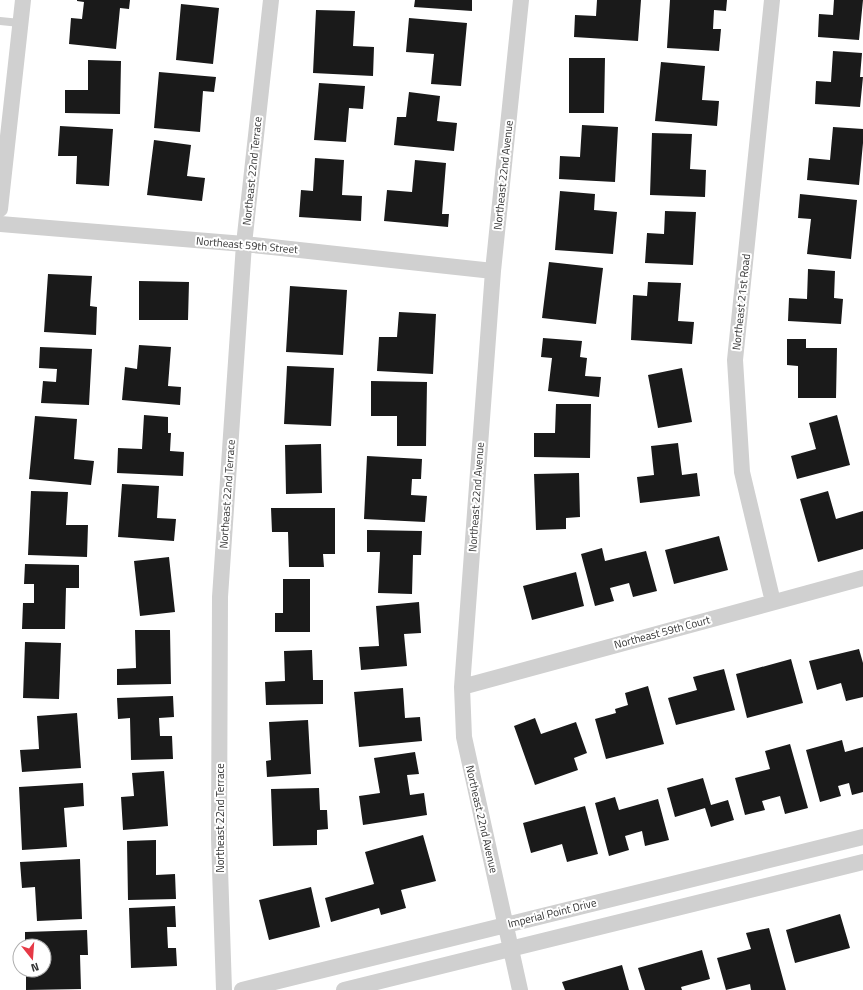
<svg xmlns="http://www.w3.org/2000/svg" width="863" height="990" font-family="'Titillium Web',sans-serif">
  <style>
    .building { fill: #1a1a1a }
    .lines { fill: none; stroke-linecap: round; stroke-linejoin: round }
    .service { stroke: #d0d0d0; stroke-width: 8 }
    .minor { stroke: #d0d0d0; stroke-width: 16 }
    .labels { text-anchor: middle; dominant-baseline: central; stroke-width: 4; stroke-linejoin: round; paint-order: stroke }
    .street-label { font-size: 11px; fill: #333; stroke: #fff }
  </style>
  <rect width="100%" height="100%" fill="#fff"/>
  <path class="building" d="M 77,0 L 130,0 L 129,9 L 120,8 L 116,49 L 69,44 L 71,18 L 82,19 L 84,2 L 77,1 Z
    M 415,0 L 472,0 L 472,11 L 414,7 Z
    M 597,0 L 641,0 L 638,41 L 574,37 L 575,15 L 596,16 Z
    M 670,0 L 727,0 L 726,11 L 714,10 L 713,29 L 721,29 L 719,51 L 667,48 Z
    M 834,0 L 863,0 L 859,40 L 818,37 L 819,14 L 833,15 Z
    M 181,4 L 219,8 L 213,64 L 176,60 Z
    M 316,10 L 355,11 L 353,46 L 374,47 L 373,76 L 313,73 Z
    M 409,18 L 467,23 L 461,86 L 431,84 L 434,54 L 406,52 Z
    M 833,51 L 862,53 L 860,77 L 863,77 L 860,107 L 815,104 L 816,81 L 831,82 Z
    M 569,58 L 605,58 L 604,113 L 569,113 Z
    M 88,60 L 121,61 L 120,114 L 65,113 L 65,90 L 88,90 Z
    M 661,62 L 705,66 L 702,100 L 719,101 L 717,126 L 655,121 Z
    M 159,72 L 216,77 L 214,92 L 203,91 L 200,132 L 154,128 Z
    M 319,83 L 365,86 L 363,109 L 349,108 L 346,142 L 314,140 Z
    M 409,92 L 440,96 L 437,121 L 457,123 L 454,151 L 394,145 L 397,117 L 406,117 Z
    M 582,125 L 618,127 L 615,182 L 559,179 L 560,156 L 580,157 Z
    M 60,126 L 113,129 L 109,186 L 76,184 L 77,156 L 58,156 Z
    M 833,127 L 863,129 L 863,143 L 859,185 L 807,180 L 809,158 L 830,160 Z
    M 652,133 L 692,134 L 690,169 L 706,170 L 705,197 L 650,195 Z
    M 154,140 L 191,145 L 187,176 L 205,178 L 202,201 L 147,195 Z
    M 315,158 L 344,160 L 342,195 L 362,196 L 361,221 L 299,217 L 301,190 L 313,191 Z
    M 415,160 L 446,163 L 442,214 L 449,214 L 448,227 L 384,221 L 387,190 L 412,192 Z
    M 560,191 L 595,194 L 594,210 L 617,212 L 613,254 L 555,250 Z
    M 800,194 L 857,200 L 851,259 L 807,254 L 811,219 L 798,218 Z
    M 665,211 L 696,212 L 693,265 L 645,263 L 647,233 L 664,234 Z
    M 549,262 L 603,268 L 596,324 L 542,318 Z
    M 808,269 L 835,271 L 834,298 L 843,299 L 841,324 L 788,321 L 789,298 L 807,299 Z
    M 48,274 L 92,276 L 90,306 L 97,307 L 96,335 L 44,332 Z
    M 139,281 L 189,282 L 188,320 L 139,320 Z
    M 648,282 L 681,283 L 678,321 L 694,322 L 692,344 L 631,340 L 633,295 L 647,296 Z
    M 290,286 L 347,290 L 343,355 L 286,352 Z
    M 399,312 L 436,314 L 433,374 L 377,371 L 379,337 L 397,337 Z
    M 543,338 L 582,341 L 580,357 L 587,358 L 585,376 L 601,377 L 599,397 L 548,391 L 552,358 L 541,357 Z
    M 787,339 L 806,339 L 806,348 L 837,348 L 836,398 L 798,398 L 798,366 L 787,365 Z
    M 139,345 L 171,347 L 168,386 L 181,387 L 180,405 L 122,400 L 125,367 L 137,369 Z
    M 40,347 L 92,349 L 89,405 L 41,403 L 43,381 L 56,382 L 57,369 L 39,368 Z
    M 287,366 L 334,368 L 331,426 L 284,424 Z
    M 682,368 L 692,422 L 658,428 L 648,375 Z
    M 371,381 L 427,382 L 426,446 L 397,446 L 397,416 L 371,416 Z
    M 556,404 L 591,404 L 590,458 L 534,457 L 534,433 L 555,433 Z
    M 144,415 L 168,417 L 168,433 L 171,433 L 170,451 L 184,452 L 183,476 L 117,473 L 118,448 L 142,449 Z
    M 837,415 L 850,465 L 797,479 L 791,456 L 816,449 L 809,423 Z
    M 35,416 L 77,419 L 74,459 L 94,461 L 91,485 L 29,479 Z
    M 678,443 L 682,475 L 697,473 L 700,496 L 640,503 L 637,477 L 654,475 L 651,446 Z
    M 321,444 L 322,493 L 286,494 L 285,445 Z
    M 367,456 L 422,459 L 421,479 L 412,479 L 411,495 L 427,496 L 425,522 L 364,519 Z
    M 579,473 L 580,517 L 566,518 L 566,529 L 536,530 L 534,474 Z
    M 122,484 L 159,486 L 157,518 L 176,519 L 174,541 L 118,537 Z
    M 31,491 L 68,492 L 66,525 L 88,525 L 87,557 L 28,555 Z
    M 828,491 L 836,519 L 863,511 L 863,549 L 818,562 L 800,499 Z
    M 271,508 L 335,508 L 335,554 L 323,554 L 324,567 L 289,567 L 288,532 L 272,532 Z
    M 367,530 L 422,531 L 421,555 L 413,555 L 412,594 L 378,593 L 380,552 L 367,552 Z
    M 719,536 L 728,570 L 674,584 L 665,550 Z
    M 602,548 L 605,561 L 646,551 L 657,591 L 633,597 L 629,583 L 610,588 L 614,601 L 595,606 L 581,554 Z
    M 169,557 L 175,612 L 140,616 L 134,561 Z
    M 25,564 L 79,565 L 79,588 L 66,588 L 65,629 L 22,629 L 23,603 L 34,603 L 34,584 L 24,584 Z
    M 576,572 L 584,606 L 532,620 L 523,586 Z
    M 283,579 L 310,579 L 310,632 L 275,632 L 275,613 L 283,613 Z
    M 419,602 L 421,633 L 404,634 L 407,666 L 361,670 L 359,647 L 379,646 L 376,606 Z
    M 135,630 L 170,630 L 171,684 L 117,685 L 117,669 L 136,668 Z
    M 25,642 L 61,643 L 59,699 L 23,698 Z
    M 859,649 L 863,663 L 863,697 L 846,701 L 841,683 L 817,690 L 809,661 Z
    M 312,650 L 313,680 L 323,680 L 323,704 L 266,705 L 265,682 L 285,681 L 284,651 Z
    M 791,659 L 803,703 L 747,718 L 736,674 Z
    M 724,669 L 735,710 L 676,725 L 668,698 L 697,690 L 693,677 Z
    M 648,686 L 664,744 L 606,759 L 595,719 L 616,713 L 615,709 L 628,705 L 625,693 Z
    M 403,688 L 405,718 L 420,717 L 422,741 L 359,747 L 354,692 Z
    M 173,696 L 174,717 L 159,718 L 160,736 L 172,736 L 173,759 L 131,760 L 130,718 L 118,719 L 117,698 Z
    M 77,713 L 81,768 L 22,772 L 20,750 L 39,749 L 37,716 Z
    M 535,718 L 541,734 L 576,722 L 587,753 L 574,758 L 578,770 L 535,785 L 514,726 Z
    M 308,720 L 311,774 L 267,777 L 266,761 L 271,760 L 269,722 Z
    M 842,740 L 845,752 L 863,747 L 863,792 L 852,795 L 849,783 L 838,786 L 841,796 L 820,802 L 806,750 Z
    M 790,744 L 808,808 L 785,814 L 780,796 L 762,801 L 765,810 L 745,815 L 735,778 L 770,769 L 765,751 Z
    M 415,752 L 419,774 L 407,775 L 410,795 L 424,793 L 427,815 L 363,825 L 359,796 L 380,793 L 374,758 Z
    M 164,771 L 168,826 L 123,830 L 121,797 L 134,796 L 132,773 Z
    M 703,778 L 711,805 L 728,800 L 734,820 L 711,827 L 705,808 L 675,817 L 667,788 Z
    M 83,783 L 84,806 L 64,808 L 67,847 L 22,850 L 19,787 Z
    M 319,788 L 320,810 L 327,810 L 328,829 L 317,830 L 317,845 L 273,846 L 271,789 Z
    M 615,797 L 619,810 L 658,799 L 669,840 L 645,846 L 642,831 L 625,836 L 629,850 L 609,856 L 595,803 Z
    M 585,806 L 598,854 L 567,862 L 562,844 L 531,853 L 523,823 Z
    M 423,835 L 436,881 L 401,890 L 406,908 L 381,915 L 379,908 L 331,922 L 325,898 L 374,884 L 365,852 Z
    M 156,840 L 156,875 L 175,874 L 176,899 L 128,900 L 127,841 Z
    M 80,859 L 82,919 L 37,921 L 35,887 L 22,888 L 20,862 Z
    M 311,887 L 320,927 L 269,940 L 259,900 Z
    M 175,906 L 176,927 L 167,927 L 168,948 L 176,948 L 177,966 L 131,968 L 129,908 Z
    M 840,914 L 850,948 L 795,963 L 786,930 Z
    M 769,928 L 786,990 L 751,990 L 750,984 L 726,990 L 717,958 L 751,949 L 746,933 Z
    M 87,930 L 88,955 L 80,955 L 81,989 L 26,990 L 26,970 L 44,970 L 44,946 L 25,946 L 25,932 Z
    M 702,950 L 710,979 L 681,987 L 682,990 L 645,990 L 638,968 Z
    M 622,965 L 629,990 L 565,990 L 562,982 Z"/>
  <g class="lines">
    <path class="service" d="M 0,21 L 20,23"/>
    <path class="minor" d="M 772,0 L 735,360 L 742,472 L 773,602
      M 0,209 L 23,0
      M 0,224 L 244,244 L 493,271
      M 462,687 L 863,578
      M 224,990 L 219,838 L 220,597 L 244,244 L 271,0
      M 242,990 L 863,837
      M 344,990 L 863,862
      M 520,990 L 464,737 L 462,687 L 493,271 L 521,0"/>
  </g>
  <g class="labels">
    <g class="street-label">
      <text transform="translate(252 171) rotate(-84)">Northeast 22nd Terrace</text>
      <text transform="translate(503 175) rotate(-84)">Northeast 22nd Avenue</text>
      <text transform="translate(247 245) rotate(5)">Northeast 59th Street</text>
      <text transform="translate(741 302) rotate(-84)">Northeast 21st Road</text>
      <text transform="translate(227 494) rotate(-86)">Northeast 22nd Terrace</text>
      <text transform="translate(476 497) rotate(-86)">Northeast 22nd Avenue</text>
      <text transform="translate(662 632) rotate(-15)">Northeast 59th Court</text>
      <text transform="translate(220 818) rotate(-90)">Northeast 22nd Terrace</text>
      <text transform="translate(482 819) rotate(77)">Northeast 22nd Avenue</text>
      <text transform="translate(552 913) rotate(-14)">Imperial Point Drive</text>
    </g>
  </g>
  <g transform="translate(32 958) rotate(163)"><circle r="19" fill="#ffffff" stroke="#adadad"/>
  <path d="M0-3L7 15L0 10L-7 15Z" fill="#e63946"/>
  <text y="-6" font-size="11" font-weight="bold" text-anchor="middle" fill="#333333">N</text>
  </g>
</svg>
